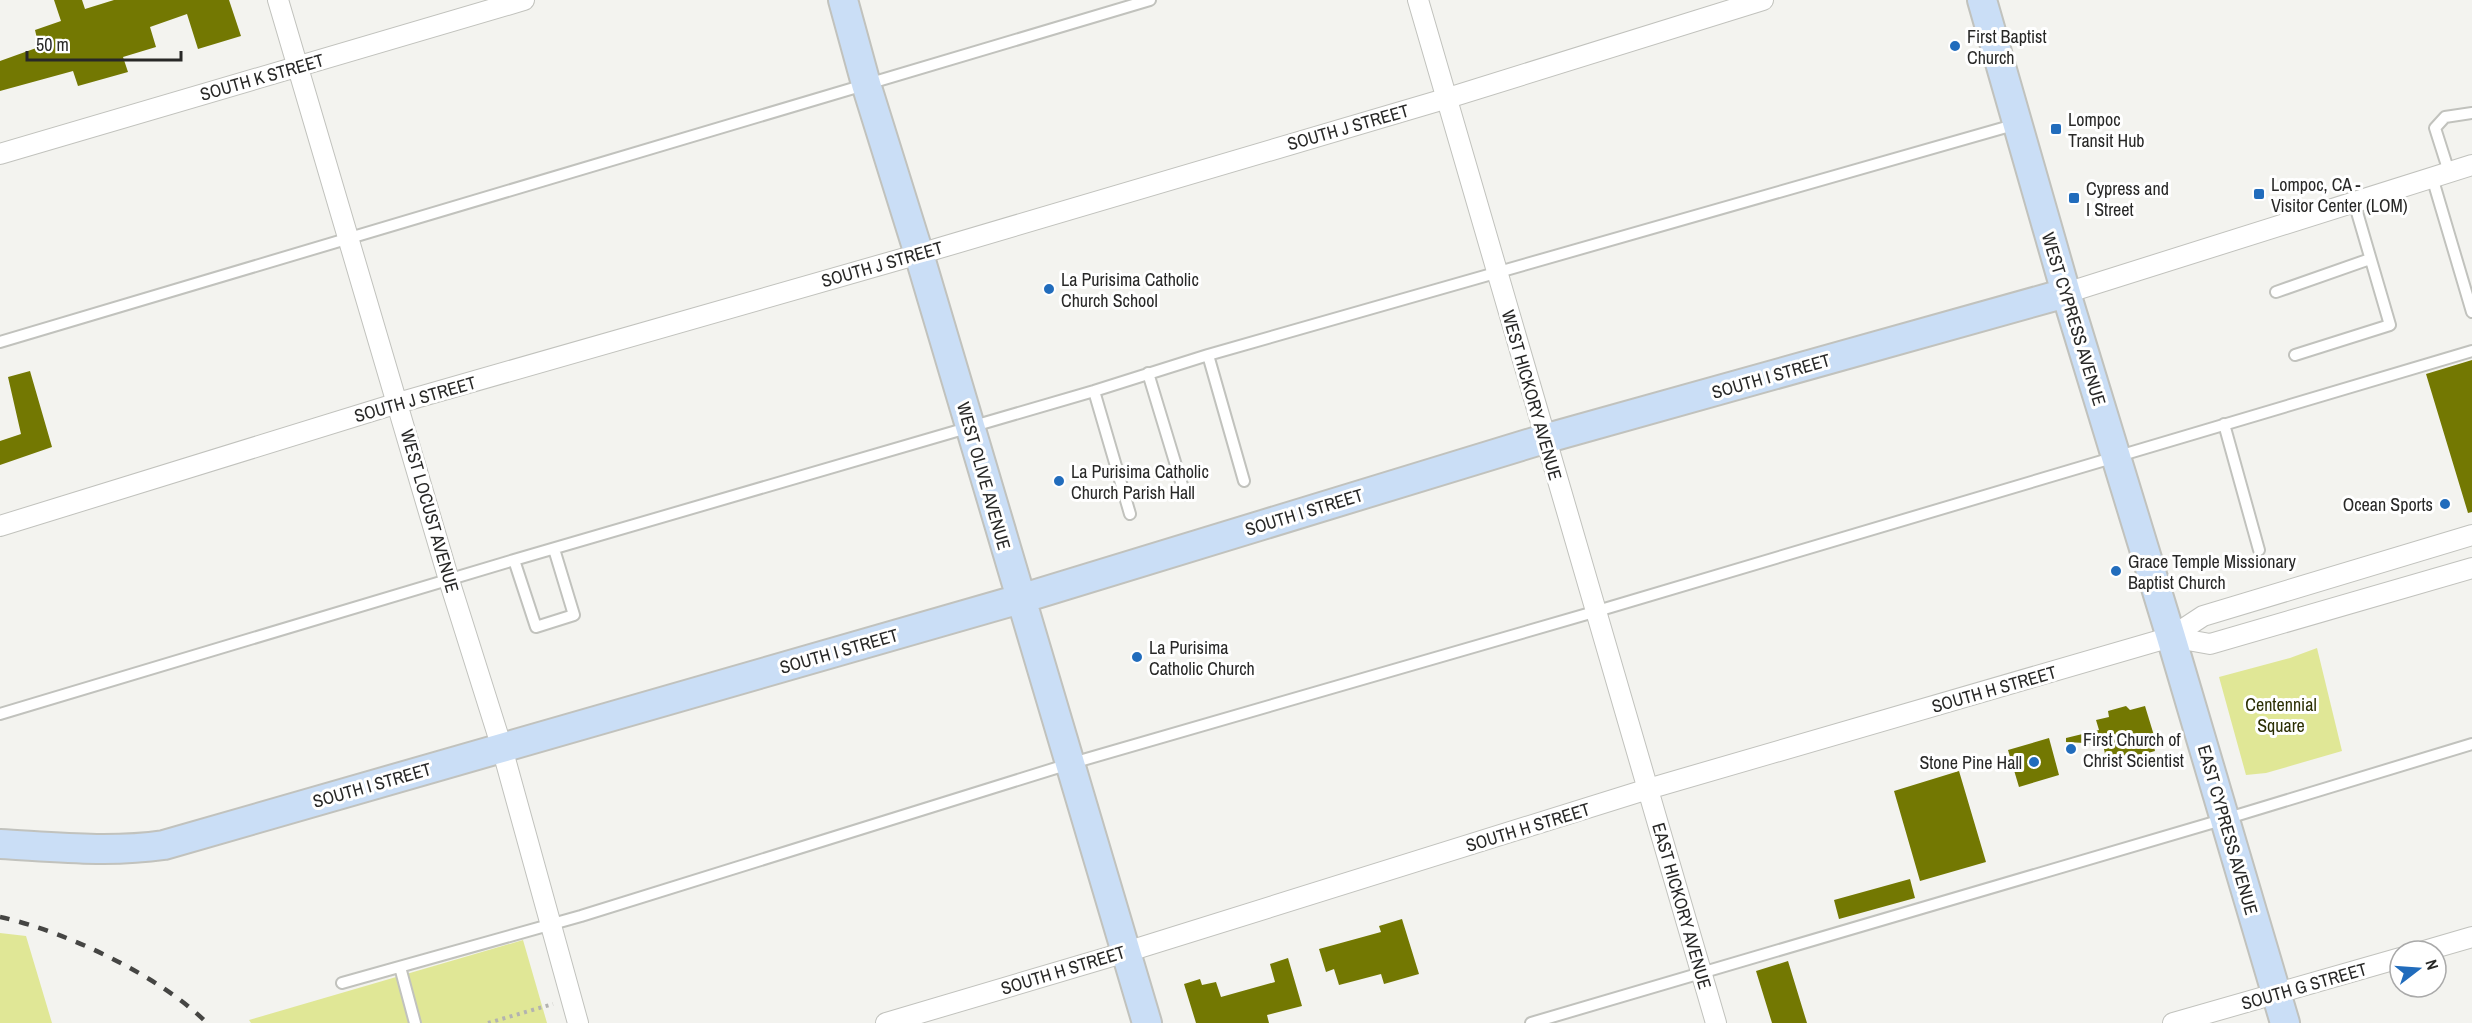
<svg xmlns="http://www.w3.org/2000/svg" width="2472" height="1023" font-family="'Archivo Narrow',sans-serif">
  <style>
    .green { fill: #e0e796 }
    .building { fill: #737802 }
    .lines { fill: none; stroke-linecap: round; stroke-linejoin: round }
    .lane-casing { stroke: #c1c2bd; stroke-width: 14 }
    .street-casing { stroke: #c1c2bd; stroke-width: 22 }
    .secondary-casing { stroke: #c1c2bd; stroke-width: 32 }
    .path { stroke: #b3b3b0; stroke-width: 4; stroke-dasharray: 3 4.5; stroke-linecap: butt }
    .lane { stroke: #fff; stroke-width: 10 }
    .street { stroke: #fff; stroke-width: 20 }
    .secondary { stroke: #cadef6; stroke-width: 28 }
    .rail { stroke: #454543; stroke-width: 4.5; stroke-dasharray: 10 10; stroke-linecap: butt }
    .poi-dot { fill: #216cbc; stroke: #fff; stroke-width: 2 }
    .labels { text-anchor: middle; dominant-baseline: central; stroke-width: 6; stroke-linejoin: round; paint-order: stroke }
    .poi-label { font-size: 18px; fill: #282827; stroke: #fff; text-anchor: start }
    .street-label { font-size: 18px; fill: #282827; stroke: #fff }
    .park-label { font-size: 18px; fill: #2b2e03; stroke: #fff }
  </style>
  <rect width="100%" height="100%" fill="#f3f3ef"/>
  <path class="green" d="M 2317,648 L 2342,751 L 2266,773 L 2246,775 L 2219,677 L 2290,658 Z
    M 0,933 L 26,936 L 52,1023 L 0,1023 Z
    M 523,940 L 547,1023 L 251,1023 L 249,1020 Z"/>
  <path class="building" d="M 54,0 L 82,0 L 85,9 L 114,0 L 229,0 L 241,36 L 198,49 L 187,14 L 150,27 L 156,47 L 123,57 L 128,72 L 78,86 L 73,71 L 0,91 L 0,61 L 39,47 L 35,30 L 61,21 Z
    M 2472,360 L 2472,512 L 2468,513 L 2426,374 Z
    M 30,371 L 52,447 L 0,465 L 0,441 L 21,434 L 8,377 Z
    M 2126,706 L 2130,710 L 2145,706 L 2156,742 L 2153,743 L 2155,751 L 2113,763 L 2105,754 L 2103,744 L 2066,742 L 2066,738 L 2099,730 L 2096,720 L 2109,717 L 2108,711 Z
    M 2049,738 L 2059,775 L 2019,787 L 2008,750 Z
    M 1959,771 L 1986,862 L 1920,881 L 1894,791 Z
    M 1910,879 L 1915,898 L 1839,919 L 1834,900 Z
    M 1402,919 L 1419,974 L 1384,984 L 1381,974 L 1339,985 L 1334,969 L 1326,972 L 1319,949 L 1381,932 L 1379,926 Z
    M 1288,958 L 1302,1006 L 1267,1015 L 1269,1023 L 1196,1023 L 1184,984 L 1200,979 L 1202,985 L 1216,982 L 1221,997 L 1275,982 L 1270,964 Z
    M 1788,961 L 1807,1023 L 1772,1023 L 1756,971 Z"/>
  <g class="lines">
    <defs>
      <path id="lane" d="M 2449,172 L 2435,128 L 2445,117 L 2472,113
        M 2432,177 L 2472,312
        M 2276,292 L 2370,259
        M 0,342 L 1150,0
        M 1208,355 L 1244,481
        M 2295,355 L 2390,325 L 2354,202
        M 1148,373 L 1185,495
        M 1094,391 L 1130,514
        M 2224,424 L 2259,550
        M 514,560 L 536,627 L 574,615 L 554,549
        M 0,714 L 514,560 L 1094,391 L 1208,355 L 2017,124
        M 400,967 L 415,1023
        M 342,983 L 581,916 L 1069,764 L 1594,612 L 2472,351
        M 1531,1023 L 2225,819 L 2472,744"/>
      <path id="street" d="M 278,0 L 449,580 L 502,748 L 578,1023
        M 1418,0 L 1716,1023
        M 0,154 L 524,0
        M 2066,293 L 2472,165
        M 0,526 L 398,403 L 919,254 L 1448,98 L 1763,0
        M 2171,637 L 2210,644 L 2472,568
        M 2424,951 L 2472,937
        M 886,1023 L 1126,952 L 1648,789 L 2171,637 L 2203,616 L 2472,535
        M 2173,1023 L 2400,958"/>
      <path id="secondary" d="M 843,0 L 866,84 L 919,254 L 1147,1023
        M 1982,0 L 2066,293 L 2171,637 L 2285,1023
        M 0,844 C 55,847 109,853 164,845 L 1020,599 L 1544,439 L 2066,293"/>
    </defs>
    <use href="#lane" class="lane-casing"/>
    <use href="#street" class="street-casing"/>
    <use href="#secondary" class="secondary-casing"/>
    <path class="path" d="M 488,1023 L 553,1004"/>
    <use href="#lane" class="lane"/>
    <use href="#street" class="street"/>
    <use href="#secondary" class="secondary"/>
    <path class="rail" d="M 0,917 C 65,931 160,976 207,1023"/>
  </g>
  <g class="poi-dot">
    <circle cx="1955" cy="46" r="6"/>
    <rect x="2050" y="123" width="12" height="12" rx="3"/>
    <rect x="2253" y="188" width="12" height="12" rx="3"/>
    <rect x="2068" y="192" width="12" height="12" rx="3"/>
    <circle cx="1049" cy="289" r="6"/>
    <circle cx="1059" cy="481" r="6"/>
    <circle cx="2445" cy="504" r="6"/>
    <circle cx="2116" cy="571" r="6"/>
    <circle cx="1137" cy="657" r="6"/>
    <circle cx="2071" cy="749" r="6"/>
    <circle cx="2034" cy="762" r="6"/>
  </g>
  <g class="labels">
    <g class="poi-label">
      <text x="1967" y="36">First Baptist<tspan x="1967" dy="21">Church</tspan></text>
      <text x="2068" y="119">Lompoc<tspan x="2068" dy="21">Transit Hub</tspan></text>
      <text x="2271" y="184">Lompoc, CA -<tspan x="2271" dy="21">Visitor Center (LOM)</tspan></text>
      <text x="2086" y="188">Cypress and<tspan x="2086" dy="21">I Street</tspan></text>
      <text x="1061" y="279">La Purisima Catholic<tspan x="1061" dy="21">Church School</tspan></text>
      <text x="1071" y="471">La Purisima Catholic<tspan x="1071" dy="21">Church Parish Hall</tspan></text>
      <text x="2433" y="504" text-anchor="end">Ocean Sports</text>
      <text x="2128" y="561">Grace Temple Missionary<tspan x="2128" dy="21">Baptist Church</tspan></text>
      <text x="1149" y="647">La Purisima<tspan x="1149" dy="21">Catholic Church</tspan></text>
      <text x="2083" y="739">First Church of<tspan x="2083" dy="21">Christ Scientist</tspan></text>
      <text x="2022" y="762" text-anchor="end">Stone Pine Hall</text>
    </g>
    <g class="street-label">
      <text transform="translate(262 77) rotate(-16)">SOUTH K STREET</text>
      <text transform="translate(1348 127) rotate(-16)">SOUTH J STREET</text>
      <text transform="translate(882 264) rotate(-16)">SOUTH J STREET</text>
      <text transform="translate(2074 319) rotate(73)">WEST CYPRESS AVENUE</text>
      <text transform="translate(1771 376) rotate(-16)">SOUTH I STREET</text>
      <text transform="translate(1532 395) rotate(74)">WEST HICKORY AVENUE</text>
      <text transform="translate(415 399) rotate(-16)">SOUTH J STREET</text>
      <text transform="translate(984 476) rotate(74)">WEST OLIVE AVENUE</text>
      <text transform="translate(430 511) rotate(74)">WEST LOCUST AVENUE</text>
      <text transform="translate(1304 512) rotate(-17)">SOUTH I STREET</text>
      <text transform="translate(839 651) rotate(-16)">SOUTH I STREET</text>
      <text transform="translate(1994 689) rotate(-16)">SOUTH H STREET</text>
      <text transform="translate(372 785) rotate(-16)">SOUTH I STREET</text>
      <text transform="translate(1528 827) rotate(-17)">SOUTH H STREET</text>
      <text transform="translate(2228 830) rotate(74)">EAST CYPRESS AVENUE</text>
      <text transform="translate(1682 906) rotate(74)">EAST HICKORY AVENUE</text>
      <text transform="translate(1063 970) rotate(-17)">SOUTH H STREET</text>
      <text transform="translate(2304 986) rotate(-16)">SOUTH G STREET</text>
    </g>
    <g class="park-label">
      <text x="2281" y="704">Centennial<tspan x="2281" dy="21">Square</tspan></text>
    </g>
  </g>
  <g transform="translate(2418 969) rotate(73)"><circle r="28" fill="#ffffff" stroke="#a9a9a9" stroke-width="1.5"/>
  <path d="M0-4.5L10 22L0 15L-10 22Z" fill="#216cbc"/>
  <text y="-9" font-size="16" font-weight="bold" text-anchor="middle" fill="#282827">N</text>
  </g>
  <path d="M27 51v9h154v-9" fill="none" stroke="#282827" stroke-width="3"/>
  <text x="36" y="51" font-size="18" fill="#282827" stroke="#ffffff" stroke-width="4.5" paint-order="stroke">50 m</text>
</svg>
